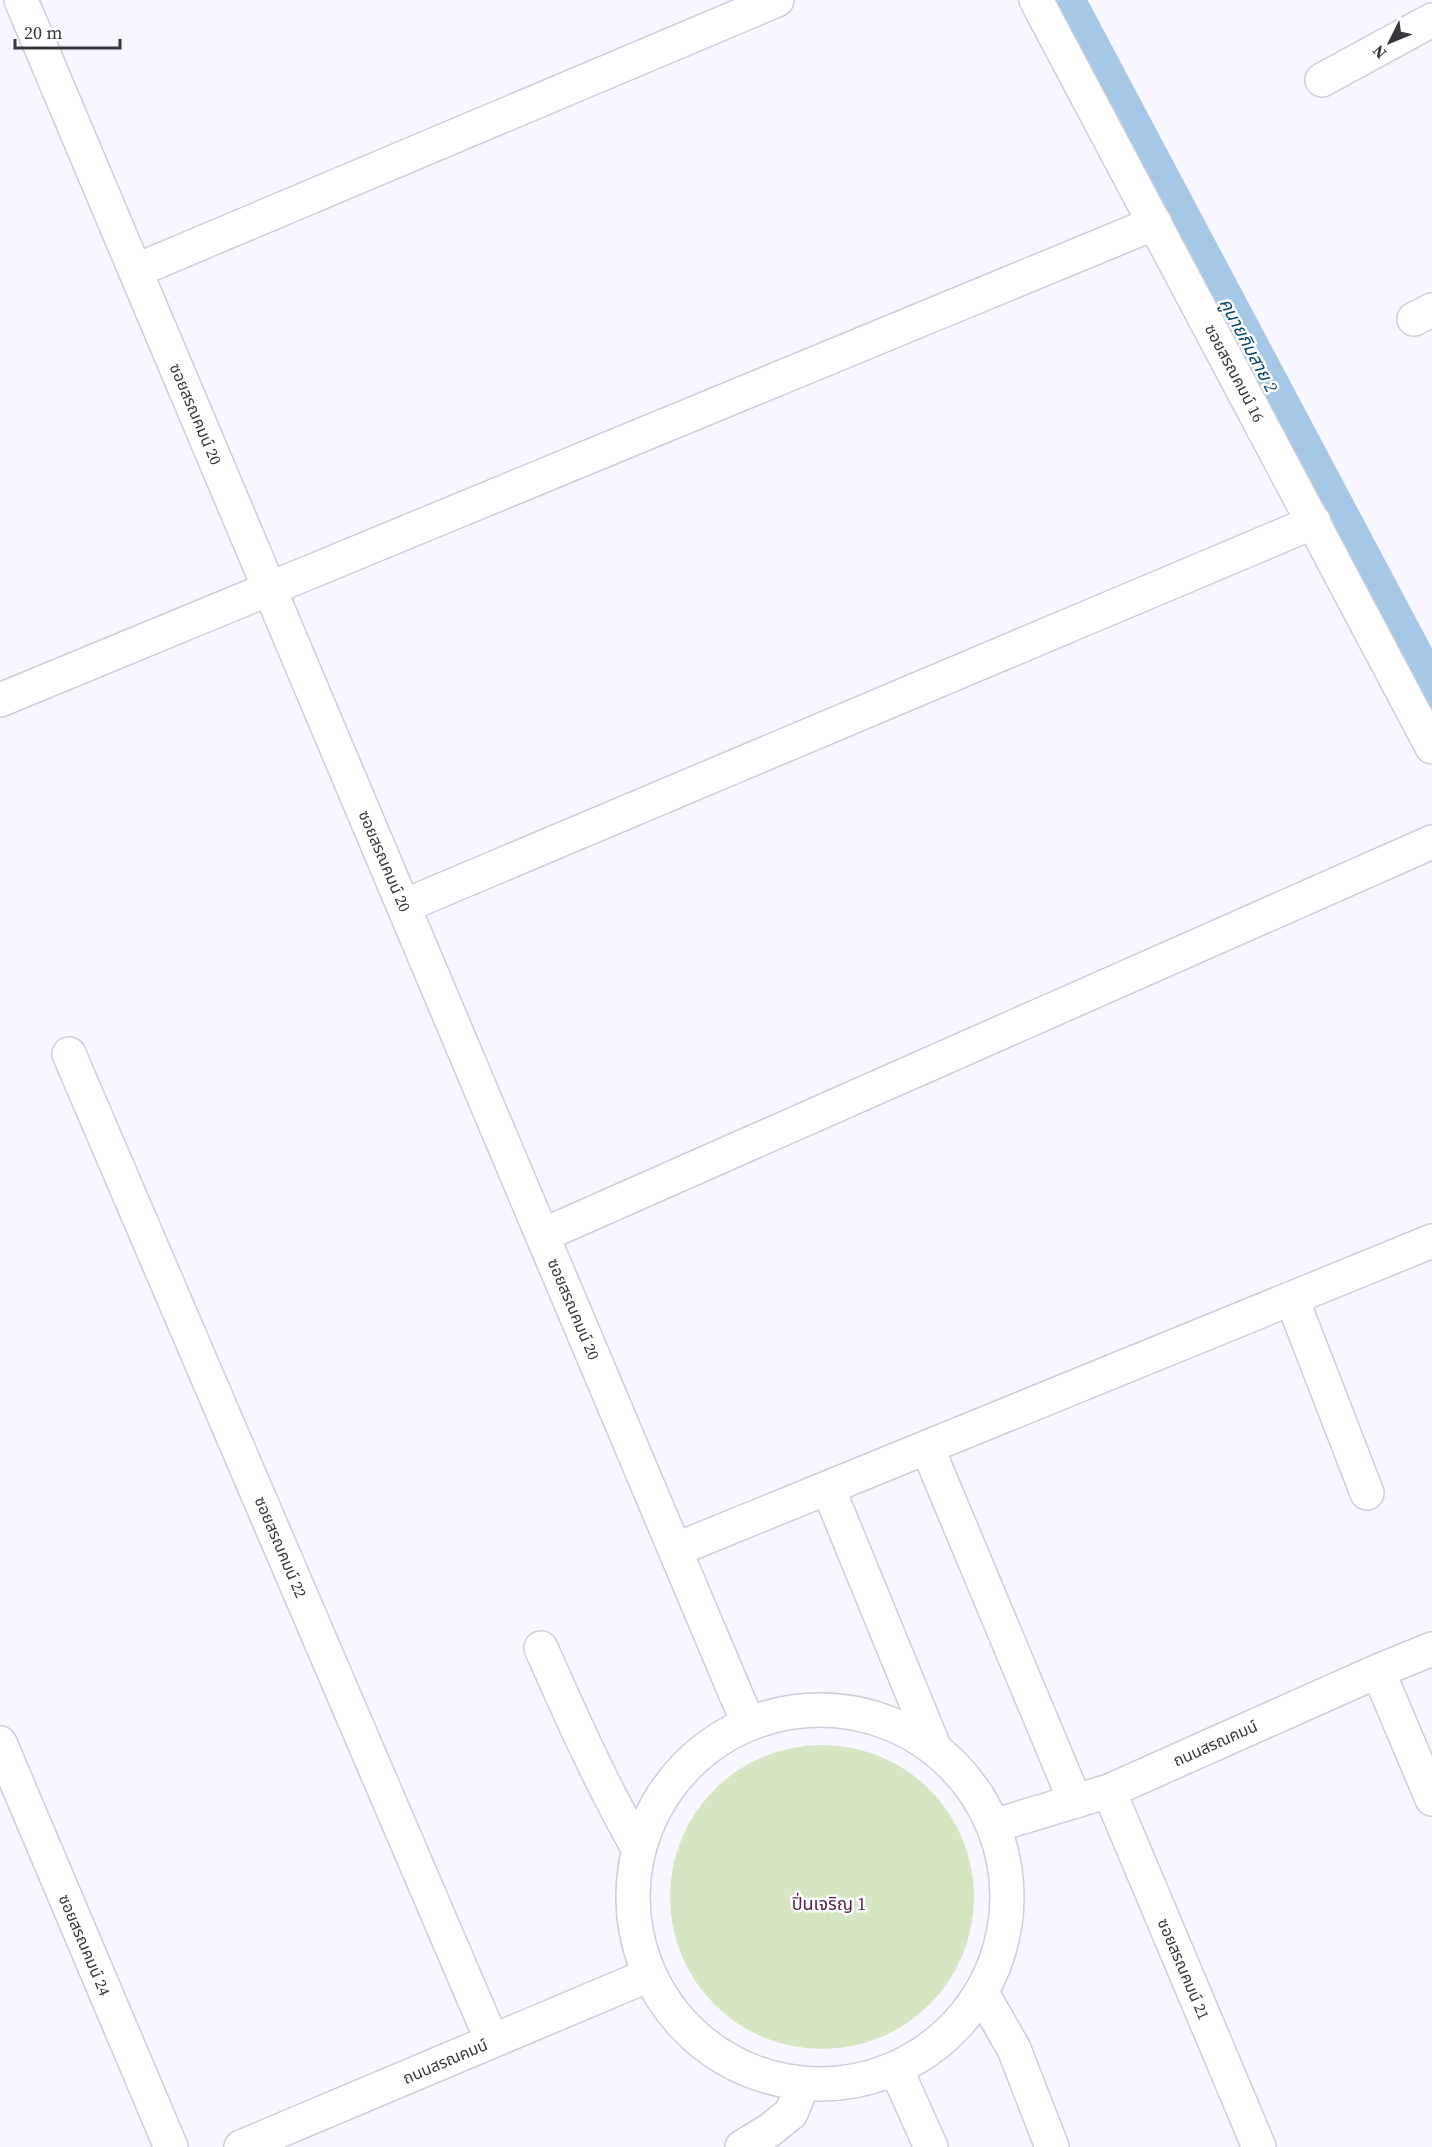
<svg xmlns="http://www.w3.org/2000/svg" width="1432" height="2147" font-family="'Source Serif 4','Noto Sans Thai',serif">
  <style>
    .green { fill: #d7e6c2 }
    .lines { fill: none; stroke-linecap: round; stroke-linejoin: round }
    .canal { stroke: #a4c8e5; stroke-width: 38 }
    .minor-casing { stroke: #cfcdd9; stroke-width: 36 }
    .minor { stroke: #fff; stroke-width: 33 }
    .labels { text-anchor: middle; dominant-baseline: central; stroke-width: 5; stroke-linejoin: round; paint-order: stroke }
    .street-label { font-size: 16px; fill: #38373b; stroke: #fff }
    .water-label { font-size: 18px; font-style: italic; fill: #05446a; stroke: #fff }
    .neighbourhood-label { font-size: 18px; fill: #592049; stroke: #fff }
  </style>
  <rect width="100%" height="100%" fill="#f8f6fe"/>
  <path class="green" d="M670 1897a152 152 0 1 1 304 0a152 152 0 1 1-304 0Z"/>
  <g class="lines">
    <path class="canal" d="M 1066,0 L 1432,689"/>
    <defs>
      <path id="minor" d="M 21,0 L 748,1723
        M 1036,0 L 1432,747
        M 1322,80 L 1432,20
        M 135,271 L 777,0
        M 1414,319 L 1432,310
        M 0,700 L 1155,223
        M 404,906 L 1314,522
        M 69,1054 L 492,2041
        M 543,1235 L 1432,842
        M 1292,1299 L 1367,1493
        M 927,1447 L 1075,1801
        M 828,1488 L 935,1749
        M 675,1550 L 1432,1241
        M 541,1648 C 571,1716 601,1783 638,1848
        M 1378,1671 L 1432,1799
        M633 1897a187 187 0 1 1 374 0a187 187 0 1 1-374 0Z
        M 0,1743 L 171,2147
        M 1109,1791 L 1259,2147
        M 993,1826 L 1109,1791 L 1378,1671 L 1432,1649
        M 982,1993 L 1014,2049 L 1052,2147
        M 896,2069 L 931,2147
        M 241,2147 L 649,1975
        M 742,2147 L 770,2130 L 791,2113 L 803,2084"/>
    </defs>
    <use href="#minor" class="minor-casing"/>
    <use href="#minor" class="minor"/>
  </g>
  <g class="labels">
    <g class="street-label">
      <text transform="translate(1235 373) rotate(62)">ซอยสรณคมน์ 16</text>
      <text transform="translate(196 414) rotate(67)">ซอยสรณคมน์ 20</text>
      <text transform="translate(385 861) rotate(67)">ซอยสรณคมน์ 20</text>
      <text transform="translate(574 1309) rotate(67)">ซอยสรณคมน์ 20</text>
      <text transform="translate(281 1547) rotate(67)">ซอยสรณคมน์ 22</text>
      <text transform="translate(1215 1743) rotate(-24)">ถนนสรณคมน์</text>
      <text transform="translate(85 1945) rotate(67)">ซอยสรณคมน์ 24</text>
      <text transform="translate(1184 1969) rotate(67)">ซอยสรณคมน์ 21</text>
      <text transform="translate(445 2061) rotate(-23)">ถนนสรณคมน์</text>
    </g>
    <g class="water-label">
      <text transform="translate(1249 345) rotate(62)">คูนายกิมสาย 2</text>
    </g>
    <g class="neighbourhood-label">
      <text x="829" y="1903">ปิ่นเจริญ 1</text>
    </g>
  </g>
  <g transform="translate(1390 42) rotate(227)" stroke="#ffffff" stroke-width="4.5" paint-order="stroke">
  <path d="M0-4.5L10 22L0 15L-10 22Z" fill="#38373b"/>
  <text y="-9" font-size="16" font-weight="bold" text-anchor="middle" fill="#38373b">N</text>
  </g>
  <path d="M15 39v9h105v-9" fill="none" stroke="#38373b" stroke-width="3"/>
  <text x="24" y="39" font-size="18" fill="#38373b" stroke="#ffffff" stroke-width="4.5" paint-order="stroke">20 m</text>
</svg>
